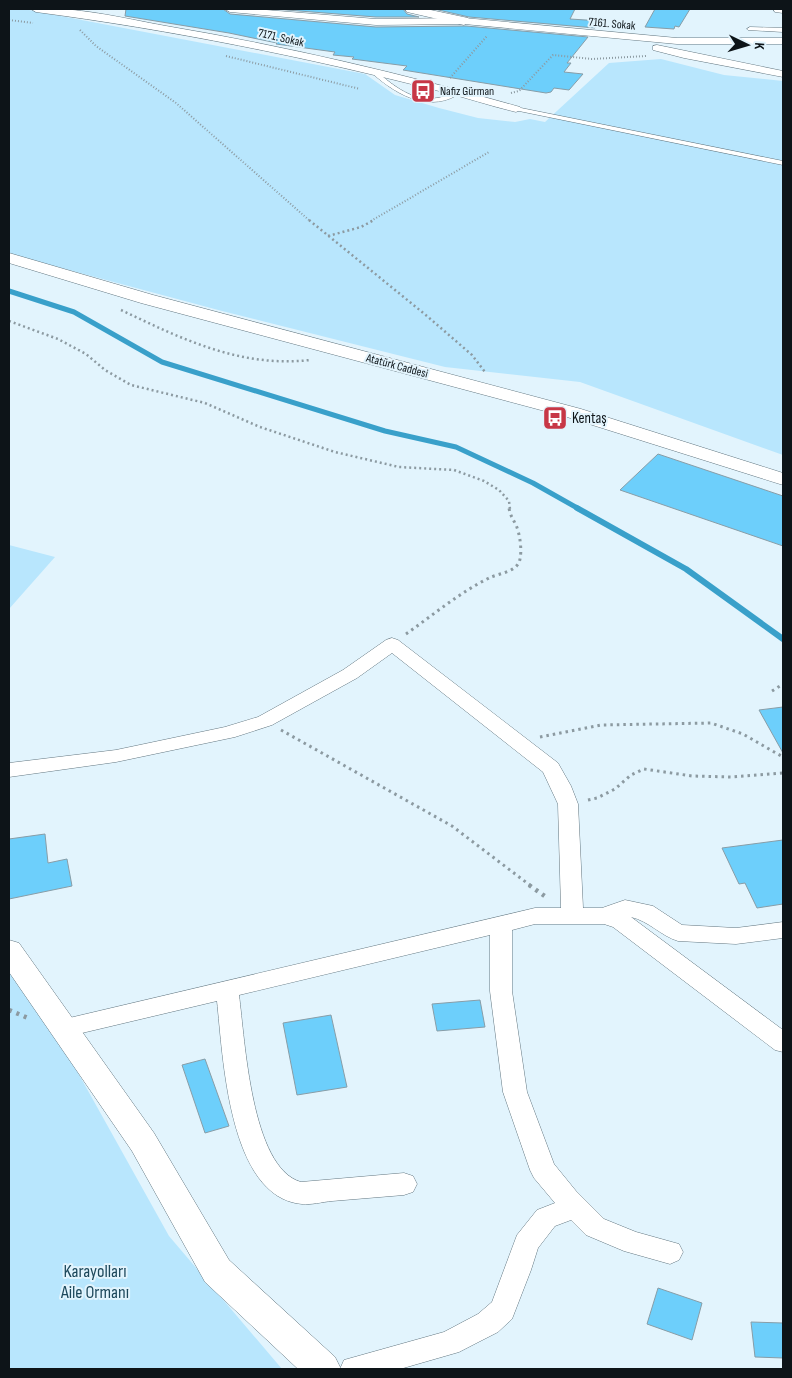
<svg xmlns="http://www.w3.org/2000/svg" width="792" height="1378" font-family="'Sofia Sans Condensed',sans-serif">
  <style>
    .green { fill: #b8e6fd }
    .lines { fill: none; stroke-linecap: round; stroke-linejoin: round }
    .stream-far1 { stroke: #39a0ca; stroke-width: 5 }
    .stream { stroke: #39a0ca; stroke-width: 6 }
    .building { fill: #6dcffb; stroke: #889da7 }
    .service-casing { stroke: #637781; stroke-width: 1 }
    .minor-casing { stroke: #637781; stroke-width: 1 }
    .tertiary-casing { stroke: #637781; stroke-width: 1 }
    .path-far3 { stroke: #8c9aa1; stroke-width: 2; stroke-dasharray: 1 2; stroke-linecap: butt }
    .path-far2 { stroke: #8c9aa1; stroke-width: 2.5; stroke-dasharray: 2 3; stroke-linecap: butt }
    .path-far1 { stroke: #8c9aa1; stroke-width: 3; stroke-dasharray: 2.5 4; stroke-linecap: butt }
    .path { stroke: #8c9aa1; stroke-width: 4.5; stroke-dasharray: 3 5; stroke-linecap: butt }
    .service { fill: #fff; fill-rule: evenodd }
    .minor { fill: #fff; fill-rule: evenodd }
    .tertiary { fill: #fff; fill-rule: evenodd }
    .labels { text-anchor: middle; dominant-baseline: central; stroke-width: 4; stroke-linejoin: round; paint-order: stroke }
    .far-street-label { font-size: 12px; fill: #0d1418; stroke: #e2f4fd }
    .far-poi-label { font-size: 12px; fill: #0d1418; stroke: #e2f4fd; text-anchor: start }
    .poi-label { font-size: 15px; fill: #0d1418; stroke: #e2f4fd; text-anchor: start }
    .near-park-label { font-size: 18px; fill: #1d485b; stroke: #e2f4fd }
  </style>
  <rect width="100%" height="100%" fill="#e2f4fd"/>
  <path class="green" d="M 9,9 L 24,9 L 365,74 L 395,95 L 439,108 L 478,118 L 515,122 L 530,119 L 545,122 L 609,63 L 661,59 L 724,75 L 783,81 L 783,455 L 580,382 L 445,367 L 222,311 L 9,254 Z
    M 9,545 L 55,557 L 9,609 Z
    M 9,949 L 169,1236 L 282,1369 L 9,1369 Z"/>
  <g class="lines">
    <path class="stream-far1" d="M 9,291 L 74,312 L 162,362 L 385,431 L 456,447 L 533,483 L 579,509"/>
    <path class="stream" d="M 577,508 L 686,569 L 783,639"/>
  </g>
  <path class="building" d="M 126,9 L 223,9 L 230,14 L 376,27 L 466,26 L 588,37 L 567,63 L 571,63 L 564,72 L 583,74 L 569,90 L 554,88 L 551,92 L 546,93 L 403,70 L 407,66 L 352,59 L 354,57 L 333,55 L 335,52 L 276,44 L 277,43 L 229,33 L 125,16 Z
    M 274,9 L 403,9 L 407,14 L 419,17 L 376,17 Z
    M 434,9 L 575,9 L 570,19 L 602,21 L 595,28 L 469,17 Z
    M 655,9 L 690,9 L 679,27 L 675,26 L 674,29 L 645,27 Z
    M 658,454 L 783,496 L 783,546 L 620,490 Z
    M 783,707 L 783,753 L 759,710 Z
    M 45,834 L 48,863 L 67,859 L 72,886 L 9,899 L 9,839 Z
    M 783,840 L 783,904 L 757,908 L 745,883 L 739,884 L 722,848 Z
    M 480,1000 L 485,1027 L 437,1031 L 432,1004 Z
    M 331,1015 L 347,1087 L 297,1095 L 283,1023 Z
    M 205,1059 L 229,1126 L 205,1133 L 182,1065 Z
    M 658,1288 L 702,1303 L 692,1340 L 647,1324 Z
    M 751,1322 L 783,1323 L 783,1358 L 755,1357 Z"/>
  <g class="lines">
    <defs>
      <path id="service" d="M 750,27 L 783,28 L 783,32 L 748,30 L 747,29 Z
        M 373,72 L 377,72 C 394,86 413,102 437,98 C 445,97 451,93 459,90 L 462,92 C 431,114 398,96 373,74 Z
        M 516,107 L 783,161 L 783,165 L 514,110 L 514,108 Z"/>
      <path id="minor" d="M 31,9 C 75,6 122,18 166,26 C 285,46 404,74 520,107 L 522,109 L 516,112 C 490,106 465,97 439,91 C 306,57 172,30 36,12 Z
        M 225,9 L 254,9 L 376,19 L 464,18 L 677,38 L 783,38 L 783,44 L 677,44 L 464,24 L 376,25 L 230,12 Z
        M 657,45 L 783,71 L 783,77 L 684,58 L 653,50 L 653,46 Z
        M 392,638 L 398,640 L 558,763 L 571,786 L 578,804 L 583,908 L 602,908 L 625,900 L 653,906 L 682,925 L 736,928 L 783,922 L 783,938 L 736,944 L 678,941 C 661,936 649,921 631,917 L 783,1030 L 783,1052 L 775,1050 L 613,927 L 604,924 L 535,924 L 512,930 L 512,991 L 527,1092 L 554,1164 L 576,1191 L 604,1219 L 636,1232 L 679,1244 L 683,1252 L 679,1260 L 670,1264 L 624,1251 L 586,1235 L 571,1220 L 555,1226 L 538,1248 L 531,1270 L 512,1319 L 498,1332 L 459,1352 L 400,1369 L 340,1369 L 344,1360 L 444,1332 L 478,1314 L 492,1302 L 517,1235 L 537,1210 L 555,1203 L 534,1178 L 530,1170 L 503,1092 L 490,991 L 490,935 L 239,995 C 245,1040 251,1168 301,1182 L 404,1173 L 413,1176 L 417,1184 L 413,1192 L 404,1195 C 380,1197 356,1199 332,1201 C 322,1202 311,1205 302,1204 C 228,1198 223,1055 217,1001 L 65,1037 L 57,1034 L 53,1028 L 57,1022 L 65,1019 L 535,908 L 561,908 L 558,804 L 543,772 L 392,653 L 357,678 L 272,725 L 235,737 L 116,762 L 9,777 L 9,763 L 116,750 L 225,727 L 258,717 L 343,670 L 386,640 Z"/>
      <path id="tertiary" d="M 405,9 L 426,9 L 468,18 L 470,21 L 464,25 L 407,12 Z
        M 773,9 L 783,9 L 783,13 L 775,12 Z
        M 9,253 L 153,295 L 581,409 L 783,473 L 783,485 L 567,417 L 141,303 L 9,263 Z
        M 9,940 L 19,943 L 154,1133 L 229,1260 L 335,1357 L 341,1369 L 298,1369 L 205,1282 L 132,1151 L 9,972 Z"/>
    </defs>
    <use href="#service" class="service-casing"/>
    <use href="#minor" class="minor-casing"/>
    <use href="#tertiary" class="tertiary-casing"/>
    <path class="path-far3" d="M 9,20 L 33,23
      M 80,30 L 96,46 L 176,103 L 310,221
      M 226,56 L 360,89
      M 450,78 L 487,36
      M 511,93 L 519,91 L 553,55 L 592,59 L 646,56
      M 371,221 L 489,152"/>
    <path class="path-far2" d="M 309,220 L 427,316 L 472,355 L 485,372
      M 328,236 L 361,227 L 374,220
      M 121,310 C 182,339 241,368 310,360
      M 9,321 L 58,339 L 86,354 L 105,370 L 131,385 L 205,403 L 260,427 L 335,452 L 399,467 L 454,470 L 484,481 L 499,490 L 509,501 L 510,509"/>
    <path class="path-far1" d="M 406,634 C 433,615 459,593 489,578 C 499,573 518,572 520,559 C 522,550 520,534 516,525 C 513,519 510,515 509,508
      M 772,691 L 783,684
      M 281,730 L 452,826 L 531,886
      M 540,737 L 601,725 L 711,723 L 743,734 L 783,757
      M 588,800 L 597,798 L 615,789 L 631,775 L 644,769 L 692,776 L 731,777 L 783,773"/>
    <path class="path" d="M 529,885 L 546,897
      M 9,1010 L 28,1018"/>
    <use href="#service" class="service"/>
    <use href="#minor" class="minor"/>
    <use href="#tertiary" class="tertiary"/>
  </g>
  <defs>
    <symbol id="bus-square" viewBox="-11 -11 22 22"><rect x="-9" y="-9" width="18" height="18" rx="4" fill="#c73746" stroke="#e2f4fd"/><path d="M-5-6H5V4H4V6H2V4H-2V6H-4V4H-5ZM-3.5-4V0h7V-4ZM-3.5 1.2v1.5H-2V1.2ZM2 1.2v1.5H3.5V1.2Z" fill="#fff"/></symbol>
  </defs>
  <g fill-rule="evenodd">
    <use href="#bus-square" x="409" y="77" width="28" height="28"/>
    <use href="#bus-square" x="541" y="404" width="28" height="28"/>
  </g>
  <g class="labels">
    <g class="far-street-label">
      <text transform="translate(612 24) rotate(5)">7161. Sokak</text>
      <text transform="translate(281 38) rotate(13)">7171. Sokak</text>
      <text transform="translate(397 366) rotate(15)">Atatürk Caddesi</text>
    </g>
    <g class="far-poi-label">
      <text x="440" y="91">Nafiz Gürman</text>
    </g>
    <g class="poi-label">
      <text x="572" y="418">Kentaş</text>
    </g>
    <g class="near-park-label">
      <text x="95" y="1271">Karayolları<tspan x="95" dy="21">Aile Ormanı</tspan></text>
    </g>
  </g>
  <rect width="792" height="1378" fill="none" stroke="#0d1418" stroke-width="20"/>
  <g transform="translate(747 45) rotate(95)" stroke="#e2f4fd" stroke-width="4" paint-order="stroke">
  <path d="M0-4L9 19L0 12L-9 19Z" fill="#0d1418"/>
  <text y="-8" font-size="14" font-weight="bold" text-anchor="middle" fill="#0d1418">K</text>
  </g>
</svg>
